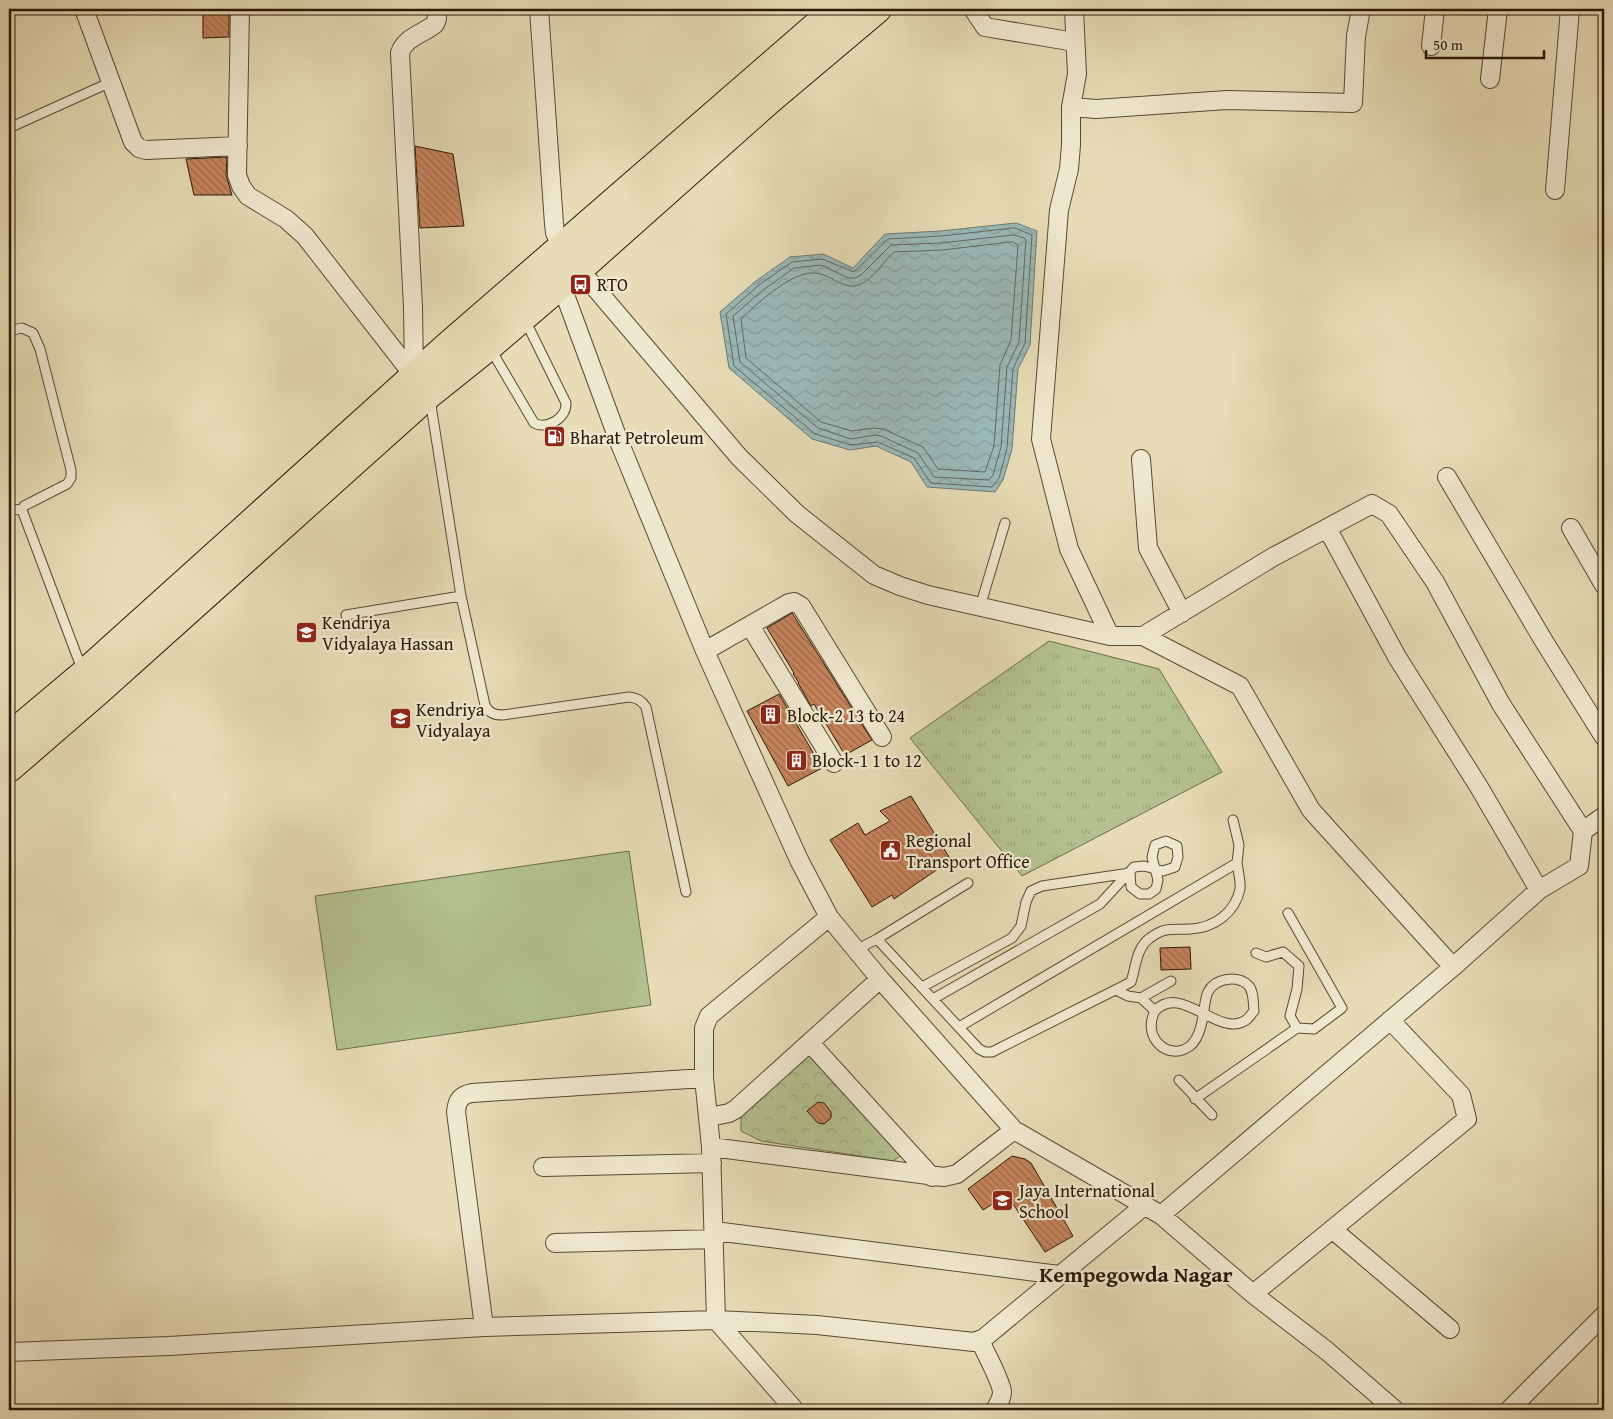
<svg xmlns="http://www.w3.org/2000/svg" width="1613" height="1419" font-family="'Gentium Book Plus',serif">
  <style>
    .grass { fill: url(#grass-tufts); stroke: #6e6c4a }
    .forest { fill: url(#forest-crowns); stroke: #6e6c4a }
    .pitch { fill: #b3c190; stroke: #6e6c4a }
    .water { fill: url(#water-waves); stroke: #6e7970 }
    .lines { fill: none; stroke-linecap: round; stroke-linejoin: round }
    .shore { stroke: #62685e; stroke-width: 1 }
    .building { fill: url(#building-back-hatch); stroke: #2a1804 }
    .lane-casing { stroke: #594930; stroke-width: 11 }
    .street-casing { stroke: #594930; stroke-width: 20 }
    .primary-casing { stroke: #2a1804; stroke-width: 30 }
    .lane { stroke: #efe8d0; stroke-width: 9 }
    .street { stroke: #efe8d0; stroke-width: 18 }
    .primary { stroke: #e7dcb6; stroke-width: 28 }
    .labels { text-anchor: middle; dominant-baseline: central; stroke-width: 4.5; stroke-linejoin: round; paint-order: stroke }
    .poi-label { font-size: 18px; fill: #2a1804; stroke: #efe8d0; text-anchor: start }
    .district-label { font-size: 22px; font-weight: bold; fill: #2a1804; stroke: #efe8d0 }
  </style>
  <defs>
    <pattern id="grass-tufts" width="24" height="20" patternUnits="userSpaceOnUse" patternTransform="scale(1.25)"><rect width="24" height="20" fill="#b3c190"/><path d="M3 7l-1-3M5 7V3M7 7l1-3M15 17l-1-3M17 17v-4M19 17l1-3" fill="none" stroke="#9aa57b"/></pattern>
    <pattern id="forest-crowns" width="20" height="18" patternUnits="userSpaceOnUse" patternTransform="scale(1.25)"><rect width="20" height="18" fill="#b3c190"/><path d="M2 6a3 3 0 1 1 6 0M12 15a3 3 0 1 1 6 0" fill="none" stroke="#9aa57b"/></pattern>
    <pattern id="water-waves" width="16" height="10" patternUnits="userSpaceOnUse" patternTransform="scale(1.25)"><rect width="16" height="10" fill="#9bb9b8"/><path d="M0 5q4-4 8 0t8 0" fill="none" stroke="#869e9d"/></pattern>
    <pattern id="building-back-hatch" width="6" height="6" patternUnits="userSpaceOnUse" patternTransform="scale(1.25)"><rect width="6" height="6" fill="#c7845d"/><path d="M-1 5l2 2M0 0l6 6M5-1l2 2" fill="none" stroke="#a26b4b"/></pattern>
  </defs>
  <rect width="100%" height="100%" fill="#e7dcb6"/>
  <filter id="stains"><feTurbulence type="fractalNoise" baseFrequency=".004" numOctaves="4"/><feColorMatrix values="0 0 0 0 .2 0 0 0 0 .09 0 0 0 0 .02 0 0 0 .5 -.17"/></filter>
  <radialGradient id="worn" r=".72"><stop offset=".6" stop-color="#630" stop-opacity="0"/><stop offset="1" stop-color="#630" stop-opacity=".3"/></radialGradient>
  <path class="grass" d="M 1049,641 L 1159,669 L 1222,772 L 1022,876 L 910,738 Z"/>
  <path class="forest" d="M 810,1054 L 902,1155 L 893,1161 L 761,1141 L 741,1131 L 741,1112 Z"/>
  <path class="pitch" d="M 629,851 L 651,1005 L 337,1050 L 315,896 Z"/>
  <path class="water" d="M 1016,223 L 1037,231 L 1030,345 L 1018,369 L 1012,449 L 1003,480 L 995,492 L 927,487 L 911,462 L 876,446 L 850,450 L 812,439 L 729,368 L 720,312 L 756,281 L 790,257 L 823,254 L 853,268 L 885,234 L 940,231 Z"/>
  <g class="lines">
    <path class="shore" d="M 1015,228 L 1032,235 L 1025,343 L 1013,369 L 1007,448 L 999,478 L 992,487 L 931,483 L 914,458 L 878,442 L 851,445 L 815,434 L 734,366 L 726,314 L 759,285 L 792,262 L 822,259 L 854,272 L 888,239 L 941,236 Z
      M 1014,235 L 1024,238 L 1026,240 L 1019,342 L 1007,367 L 1001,447 L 993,475 L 989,480 L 934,477 L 918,453 L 881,436 L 875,435 L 851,439 L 818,428 L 740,362 L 733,316 L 763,290 L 794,268 L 821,265 L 848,278 L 855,278 L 861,275 L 891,245 L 941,243 Z
      M 1013,242 L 1018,245 L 1011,340 L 1000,365 L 994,446 L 985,472 L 938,469 L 923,447 L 883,429 L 874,428 L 852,431 L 821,422 L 746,358 L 741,319 C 758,303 796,266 821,274 C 834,278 847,291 861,284 C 874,278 883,262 894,252 L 942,250 Z"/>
  </g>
  <path class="building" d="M 229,11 L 229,37 L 203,38 L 203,13 Z
    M 415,146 L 453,154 L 464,226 L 420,228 Z
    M 227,157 L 226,175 L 232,195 L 194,195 L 186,159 Z
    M 792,613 L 872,740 L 845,755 L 814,704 L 811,706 L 798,683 L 799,683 L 793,674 L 794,673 L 767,628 Z
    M 779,694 L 822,768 L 788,786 L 747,711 Z
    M 911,796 L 951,860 L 894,899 L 892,895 L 872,907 L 830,840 L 858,823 L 865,835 L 890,821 L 880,811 Z
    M 1190,947 L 1191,969 L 1161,970 L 1160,948 Z
    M 818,1102 L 824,1103 L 831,1112 L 831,1118 L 824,1124 L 818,1123 L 807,1111 Z
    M 1012,1156 L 1025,1159 L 1031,1163 L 1073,1236 L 1045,1252 L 1007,1195 L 983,1210 L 968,1189 Z"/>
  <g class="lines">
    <defs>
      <path id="lane" d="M 9,128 L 111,82
        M 9,331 L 22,328 L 33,333 L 40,349 L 71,470 L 71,478 L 67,484 L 24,506 L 22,510 L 83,672
        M 490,348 L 534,423 C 547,430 567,418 566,403 L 524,318
        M 430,399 L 461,596 L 485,705 C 489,713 494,715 503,715 L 629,697 C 637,698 641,700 646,707 L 686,892
        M 9,509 L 22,510
        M 980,607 L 1005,523
        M 346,615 L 461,596
        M 1233,820 L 1239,845 L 1237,863
        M 877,939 L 979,1049 L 985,1052 L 992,1052 L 1131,982 C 1136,967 1136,948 1150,938 C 1166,926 1173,930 1190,929 C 1214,928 1235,913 1240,889 C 1241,882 1238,871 1237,863 L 959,1027
        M 856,950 L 877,939 L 968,883
        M 1256,953 L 1266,957 L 1283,952 L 1299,966 L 1297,989 L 1290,1016 L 1297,1028
        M 922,987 L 1012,938 L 1021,926 L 1026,902 L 1031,891 L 1042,886 L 1130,873 L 1131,887 L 1140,894 L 1149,894 L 1156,889 L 1158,880 L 1152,857 L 1155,845 L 1166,841 L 1177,846 L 1178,857 L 1175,867 L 1163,871 L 1144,866 L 1134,867 L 1100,904 L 933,999
        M 1116,990 L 1128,996 L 1141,998 L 1155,1011
        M 1141,998 L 1171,981
        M 1155,1011 C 1141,1038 1169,1062 1190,1046 C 1201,1037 1203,1017 1205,1003 C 1206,1000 1206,995 1208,992 C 1215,978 1237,975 1248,985 C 1254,991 1253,1002 1254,1011 C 1252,1013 1249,1018 1246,1020 C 1219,1039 1181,982 1155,1011
        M 1179,1080 L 1212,1115
        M 1195,1099 L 1297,1028 L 1314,1029 L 1342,1008 L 1288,913"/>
      <path id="street" d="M 84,9 L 133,142 L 139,148 L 146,150 L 238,146
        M 240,9 L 237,175 L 241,186 L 248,196 L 286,219 L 305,236 L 414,376
        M 539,9 L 554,224 L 555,233 L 562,247
        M 973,9 L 985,27 L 1075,42
        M 1074,9 L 1077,74 L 1071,107 L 1096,109 L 1227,100 L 1353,103 L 1356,36 L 1361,9
        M 1431,46 L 1435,9
        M 1490,79 L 1498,9
        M 1071,107 L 1071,145 L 1069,169 L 1059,210 L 1041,439 L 1069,549 L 1110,636 L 1143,636 L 1240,686 L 1311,810 L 1453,967
        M 1555,190 L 1570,9
        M 579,269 L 739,457 L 797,514 L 874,575 L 900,586 L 928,595 L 1110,636
        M 561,284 L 618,439 L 705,651 L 799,860 L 829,917 L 880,979 L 1014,1130 L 1161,1215 L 1253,1294 L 1327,1351 L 1395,1410
        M 416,378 L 414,376 L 413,307 L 400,53 C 405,37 423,34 435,24 L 437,19 L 436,9
        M 1141,459 L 1148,548 L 1182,613
        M 1447,477 L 1545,643 L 1604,737
        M 1327,528 L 1397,657 L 1479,787 L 1539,890 L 1579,866 L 1583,831
        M 1571,528 L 1604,585
        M 750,626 L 834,763
        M 1143,636 L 1273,557 L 1372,504 L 1389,514 L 1435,582 L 1501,704 L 1583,831 L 1604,816
        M 705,651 L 789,603 L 794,602 L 801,606 L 882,737
        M 810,1043 L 932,1177
        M 709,1117 L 729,1113 L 736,1109 L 880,979
        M 711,1147 L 944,1177 L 957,1174 L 1014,1130
        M 543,1167 L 712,1163
        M 1161,1215 L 1453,967 L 1539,890
        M 1332,1229 L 1450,1329
        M 715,1231 L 1059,1275
        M 555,1243 L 715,1239
        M 1253,1294 L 1467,1119 L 1461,1095 L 1390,1020
        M 484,1327 L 456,1112 C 457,1100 461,1095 472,1093 L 704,1078
        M 980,1340 C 985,1353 1001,1380 1002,1392 C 1002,1399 998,1404 995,1410
        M 9,1352 L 169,1346 L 484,1327 L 716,1320 L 817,1325 L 974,1342 L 984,1338 L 1144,1206
        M 793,1408 L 716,1320 L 711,1147 L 704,1078 L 704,1028 L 709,1016 L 829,917
        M 1509,1410 L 1604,1315"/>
      <path id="primary" d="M 9,737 L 84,674 L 448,346 L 836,9
        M 9,768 L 98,691 L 429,394 L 489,346 L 579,269 L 769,100 L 877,9"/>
    </defs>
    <use href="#lane" class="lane-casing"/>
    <use href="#street" class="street-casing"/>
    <use href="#primary" class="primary-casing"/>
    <use href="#lane" class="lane"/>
    <use href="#street" class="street"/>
    <use href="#primary" class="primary"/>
  </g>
  <defs>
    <symbol id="bus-square" viewBox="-11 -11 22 22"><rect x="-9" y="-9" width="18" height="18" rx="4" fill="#8f2418" stroke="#efe8d0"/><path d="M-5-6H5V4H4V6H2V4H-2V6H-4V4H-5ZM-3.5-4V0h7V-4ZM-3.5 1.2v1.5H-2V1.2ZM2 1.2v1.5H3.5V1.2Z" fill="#fff"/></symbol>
    <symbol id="fuel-square" viewBox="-11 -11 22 22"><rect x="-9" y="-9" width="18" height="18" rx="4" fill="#8f2418" stroke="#efe8d0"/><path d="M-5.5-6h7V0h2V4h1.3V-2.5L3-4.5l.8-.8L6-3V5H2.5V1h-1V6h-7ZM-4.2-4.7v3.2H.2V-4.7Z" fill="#fff"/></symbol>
    <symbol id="school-square" viewBox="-11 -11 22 22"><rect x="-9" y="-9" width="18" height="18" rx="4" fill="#8f2418" stroke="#efe8d0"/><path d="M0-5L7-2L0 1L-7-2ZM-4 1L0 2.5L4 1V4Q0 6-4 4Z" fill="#fff"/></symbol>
    <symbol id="building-square" viewBox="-11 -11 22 22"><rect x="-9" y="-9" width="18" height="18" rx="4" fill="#8f2418" stroke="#efe8d0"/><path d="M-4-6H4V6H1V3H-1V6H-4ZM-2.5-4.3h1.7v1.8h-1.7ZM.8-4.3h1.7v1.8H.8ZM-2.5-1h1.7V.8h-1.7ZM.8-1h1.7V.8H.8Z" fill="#fff"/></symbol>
    <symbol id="civic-square" viewBox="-11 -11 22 22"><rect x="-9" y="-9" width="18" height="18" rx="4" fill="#8f2418" stroke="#efe8d0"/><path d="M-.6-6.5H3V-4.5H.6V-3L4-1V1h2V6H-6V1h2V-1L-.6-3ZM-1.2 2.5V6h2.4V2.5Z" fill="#fff"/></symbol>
  </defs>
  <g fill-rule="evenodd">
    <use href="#bus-square" x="568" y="272" width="25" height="25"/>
    <use href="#fuel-square" x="542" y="424" width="25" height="25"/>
    <use href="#school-square" x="294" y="620" width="25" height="25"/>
    <use href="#building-square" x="758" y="702" width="25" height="25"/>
    <use href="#school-square" x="388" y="706" width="25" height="25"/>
    <use href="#building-square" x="784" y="748" width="25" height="25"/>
    <use href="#civic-square" x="878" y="838" width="25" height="25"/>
    <use href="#school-square" x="990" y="1188" width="25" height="25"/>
  </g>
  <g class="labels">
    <g class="poi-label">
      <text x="597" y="284">RTO</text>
      <text x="570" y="437">Bharat Petroleum</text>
      <text x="322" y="622">Kendriya<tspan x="322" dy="21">Vidyalaya Hassan</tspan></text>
      <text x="416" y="709">Kendriya<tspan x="416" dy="21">Vidyalaya</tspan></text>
      <text x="787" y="715">Block-2 13 to 24</text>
      <text x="812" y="760">Block-1 1 to 12</text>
      <text x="906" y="840">Regional<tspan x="906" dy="21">Transport Office</tspan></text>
      <text x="1019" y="1190">Jaya International<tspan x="1019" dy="21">School</tspan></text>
    </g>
    <g class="district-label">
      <text x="1136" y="1274">Kempegowda Nagar</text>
    </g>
  </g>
  <rect width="1613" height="1419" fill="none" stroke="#e7dcb6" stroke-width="30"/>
  <rect x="10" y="10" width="1593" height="1399" fill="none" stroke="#2a1804" stroke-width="2.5"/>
  <rect x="15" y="15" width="1583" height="1389" fill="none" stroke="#2a1804"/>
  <path d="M1426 50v8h118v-8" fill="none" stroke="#2a1804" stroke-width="2.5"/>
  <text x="1433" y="50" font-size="15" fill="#2a1804" stroke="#efe8d0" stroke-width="4" paint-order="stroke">50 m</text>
  <rect width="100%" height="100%" filter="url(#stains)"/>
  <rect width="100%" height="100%" fill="url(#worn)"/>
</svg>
